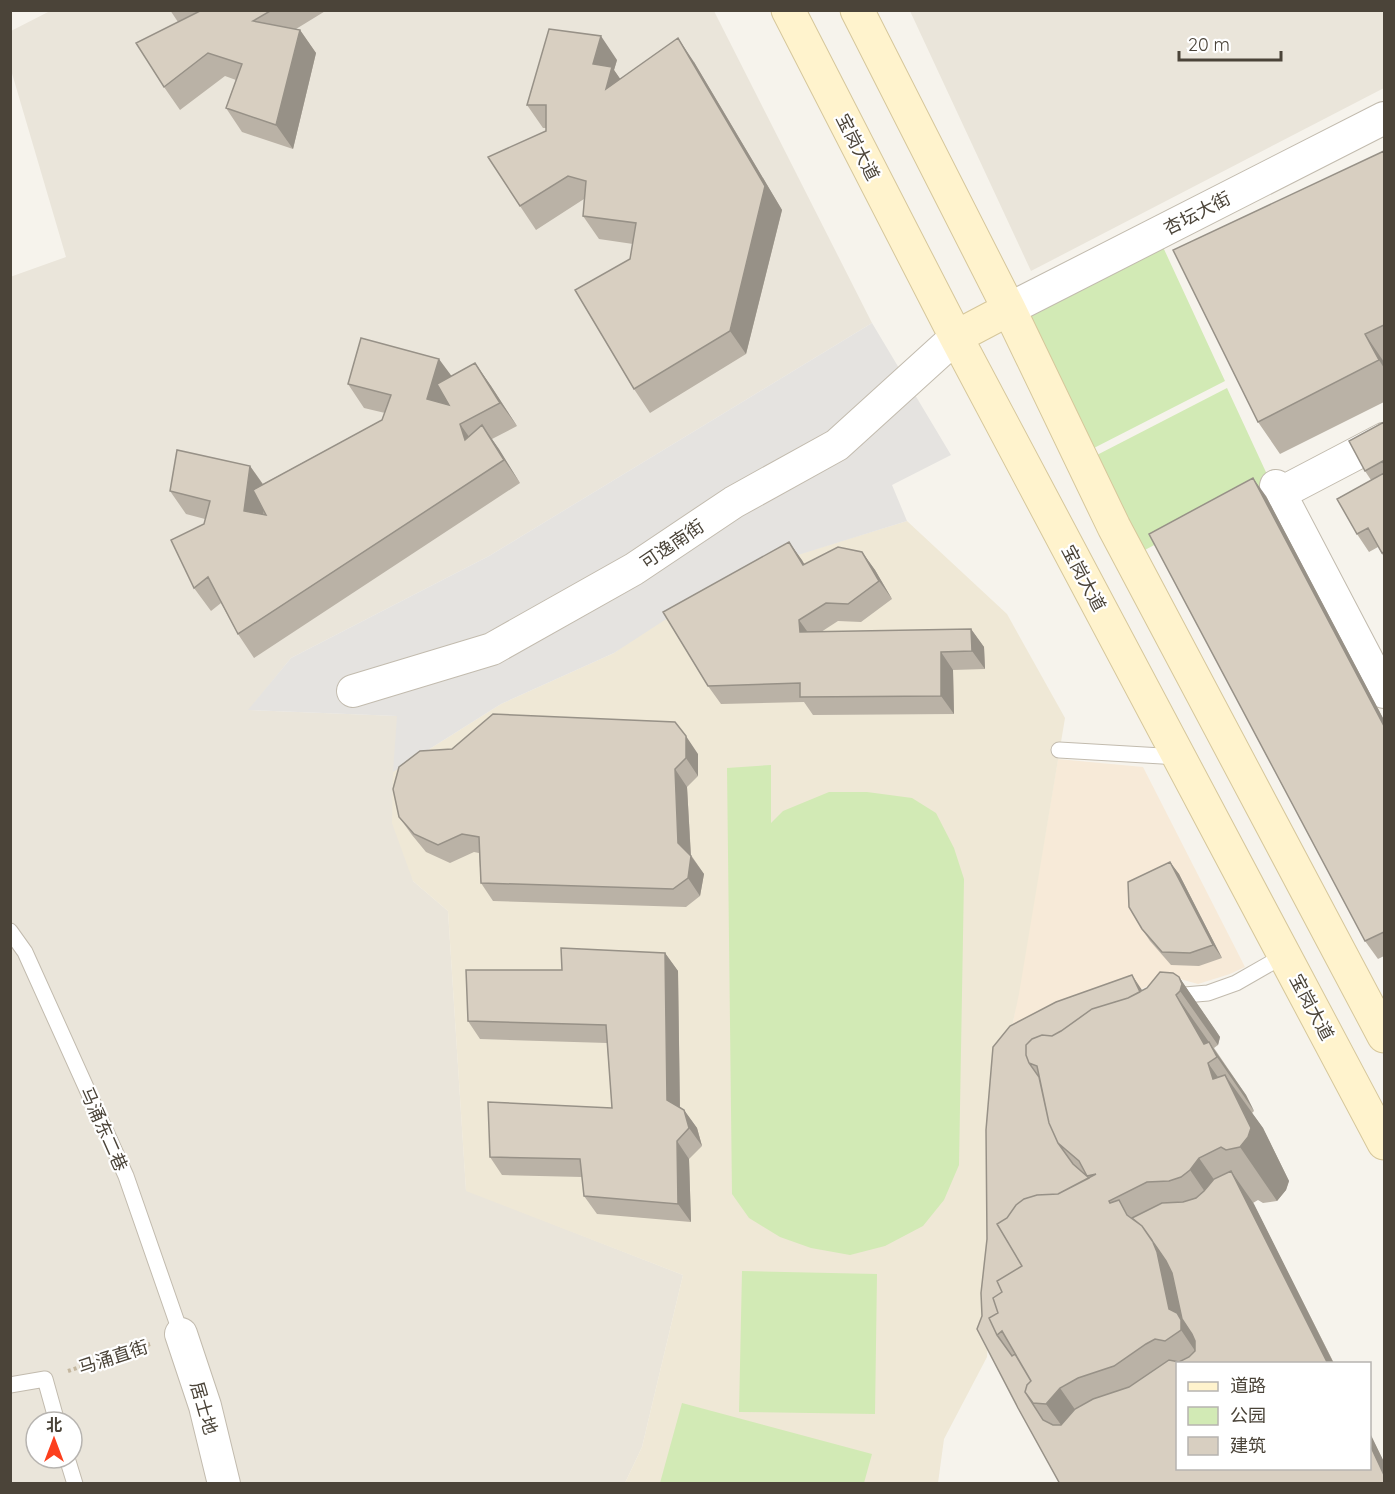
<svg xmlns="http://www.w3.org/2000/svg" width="1395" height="1494" font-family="Quicksand,'Noto Sans SC',sans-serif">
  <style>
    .residential { fill: #eae5da; fill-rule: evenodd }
    .commercial { fill: #f7ead8 }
    .education { fill: #efe8d6 }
    .green { fill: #d2eab5 }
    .parking { fill: #e5e3e0 }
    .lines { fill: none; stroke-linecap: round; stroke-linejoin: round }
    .lane-casing { stroke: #c2bbae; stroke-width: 17 }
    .street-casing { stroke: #c2bbae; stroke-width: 34 }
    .secondary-casing { stroke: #d6c79b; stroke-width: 35 }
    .path { stroke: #c4b79f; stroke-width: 4; stroke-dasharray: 3 3; stroke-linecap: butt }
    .lane { stroke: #fff; stroke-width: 15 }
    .street { stroke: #fff; stroke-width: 32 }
    .secondary { stroke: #fff3cd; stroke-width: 33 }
    .wall { fill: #bab2a6 }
    .shaded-wall { fill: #979187 }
    .building { fill: #d8cfc1; stroke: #979187; stroke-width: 1.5 }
    .labels { text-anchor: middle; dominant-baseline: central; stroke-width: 4.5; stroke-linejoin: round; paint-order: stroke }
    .street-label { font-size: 18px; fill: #4b4439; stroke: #fff }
  </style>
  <rect width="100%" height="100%" fill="#f6f3ec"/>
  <path class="residential" d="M 50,11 L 714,11 L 872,323 L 489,556 L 291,658 L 249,710 L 398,716 L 413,881 L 448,911 L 466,1190 L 683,1275 L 642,1447 L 625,1483 L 11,1483 L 10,277 L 66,257 L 11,70 L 11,31 ZM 36,1422 L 72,1422 L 72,1458 L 36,1458 Z
    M 910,11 L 1384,11 L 1384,88 L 1031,271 Z"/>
  <path class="commercial" d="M 1058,759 L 1143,767 L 1245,967 L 1230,974 L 1198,984 L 1169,976 L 1008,1052 Z"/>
  <path class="education" d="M 907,521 L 1007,614 L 1065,718 L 1019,994 L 1010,1036 L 987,1357 L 944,1439 L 938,1483 L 625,1483 L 642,1447 L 683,1275 L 466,1191 L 448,911 L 413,881 L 392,823 L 393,772 L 501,704 L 614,653 L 715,580 Z"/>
  <path class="green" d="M 1163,247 L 1225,381 L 1092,449 L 1027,316 Z
    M 1227,388 L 1271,483 L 1143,551 L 1095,456 Z
    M 771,765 L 771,823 L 783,811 L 829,792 L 867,792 L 912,798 L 936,813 L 954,848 L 964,879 L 959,1165 L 944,1200 L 923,1226 L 885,1246 L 850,1255 L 811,1248 L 780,1237 L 749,1218 L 732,1194 L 727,768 Z
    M 742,1271 L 877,1274 L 875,1414 L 739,1412 Z
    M 682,1403 L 872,1454 L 864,1483 L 660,1483 Z"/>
  <path class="parking" d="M 872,323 L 951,455 L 892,485 L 907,521 L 734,575 L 614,653 L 501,704 L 393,772 L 397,716 L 248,710 L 291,658 L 489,556 Z"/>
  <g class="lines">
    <defs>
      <path id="lane" d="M 1059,750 L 1179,757
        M 10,931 L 25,952 L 126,1176 L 181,1334
        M 1173,994 L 1173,996 L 1208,993 L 1236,983 L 1285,955
        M 10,1385 L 45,1379 L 57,1422
        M 67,1458 L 75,1484"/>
      <path id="street" d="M 1009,309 L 1384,118
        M 1276,486 L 1384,692
        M 1279,494 L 1384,439
        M 353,691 L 492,649 L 634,569 L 734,502 L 837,445 L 956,337
        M 181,1334 L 205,1406 L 224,1484"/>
      <path id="secondary" d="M 788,10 L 956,337 L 1384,1143
        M 857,10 L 1009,309 L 1114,527 L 1384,1036
        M 956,337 L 1009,309"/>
    </defs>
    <use href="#lane" class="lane-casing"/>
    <use href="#street" class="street-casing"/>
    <use href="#secondary" class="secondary-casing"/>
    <path class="path" d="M 68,1371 L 150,1344"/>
    <use href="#lane" class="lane"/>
    <use href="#street" class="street"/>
    <use href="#secondary" class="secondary"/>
  </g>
  <path class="wall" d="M 170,10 L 327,10 L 296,29 L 300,30 L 316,53 L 293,149 L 242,132 L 226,108 L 236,80 L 225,76 L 180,110 L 164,87 L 178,22 Z
    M 617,60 L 614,70 L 620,79 L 694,62 L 782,210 L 746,354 L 650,413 L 634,389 L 630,259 L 633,244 L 599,239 L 583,216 L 584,199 L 536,230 L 520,206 L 546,131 L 546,128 L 543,128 L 527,105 Z
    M 1384,151 L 1384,402 L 1280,454 L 1258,422 Z
    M 475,363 L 491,386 L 517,426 L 492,439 L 520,483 L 254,658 L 238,634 L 221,603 L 211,611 L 194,588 L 205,519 L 186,514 L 170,491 L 250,466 L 263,484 L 382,420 L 385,413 L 364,408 L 348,384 L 451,376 Z
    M 1384,422 L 1384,557 L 1378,547 L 1369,552 L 1357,534 L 1371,480 L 1365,471 Z
    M 1266,496 L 1384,720 L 1384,956 L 1378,959 L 1365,941 Z
    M 789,542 L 804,564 L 862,552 L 875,570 L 892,599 L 861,622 L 838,621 L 821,632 L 971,629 L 984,647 L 985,669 L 953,670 L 954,714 L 813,715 L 804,702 L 721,704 L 708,686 Z
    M 698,754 L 698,776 L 687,787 L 691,855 L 704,874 L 700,896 L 686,907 L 493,901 L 481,883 L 479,853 L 474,852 L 450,863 L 426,852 L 412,835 L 399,817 Z
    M 1170,862 L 1179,874 L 1222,958 L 1199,966 L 1171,965 L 1150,941 L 1142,929 Z
    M 665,953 L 678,971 L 680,1107 L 684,1110 L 697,1128 L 702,1146 L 689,1159 L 691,1222 L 597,1214 L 584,1196 L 582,1177 L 502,1175 L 490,1157 L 612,1108 L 607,1043 L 480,1039 L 468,1021 L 562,970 Z
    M 1179,977 L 1216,1031 L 1220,1037 L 1218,1045 L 1214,1048 L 1246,1095 L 1254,1111 L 1252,1113 L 1263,1128 L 1289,1181 L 1286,1190 L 1277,1201 L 1263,1203 L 1258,1200 L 1253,1203 L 1384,1462 L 1384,1484 L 1060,1484 L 982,1316 L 987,1239 L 993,1047 Z"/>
  <path class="shaded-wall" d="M 300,30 L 316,53 L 293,149 L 276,125 Z
    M 601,36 L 617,60 L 614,70 L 628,90 L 606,89 L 593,64 Z
    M 678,38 L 694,62 L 782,210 L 746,354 L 730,331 Z
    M 1365,334 L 1384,362 L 1384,368 L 1379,360 Z
    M 439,359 L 456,382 L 444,422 L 427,399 Z
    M 475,363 L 491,386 L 517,426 L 500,403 Z
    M 460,424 L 477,448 L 465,440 Z
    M 482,425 L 499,449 L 520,483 L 504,460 Z
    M 250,466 L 266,489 L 261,534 L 244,511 Z
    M 1253,478 L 1266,496 L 1384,720 L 1384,726 Z
    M 789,542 L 802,560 L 815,583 L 803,565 Z
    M 862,552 L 875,570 L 892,599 L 879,581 Z
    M 799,620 L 812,638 L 800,632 Z
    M 971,629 L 984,647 L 985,669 L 972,651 Z
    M 941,652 L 953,670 L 954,714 L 941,696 Z
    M 686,736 L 698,754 L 698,776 L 686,758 Z
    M 675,769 L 687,787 L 691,859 L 691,856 L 704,874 L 700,896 L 688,878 L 678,843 Z
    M 1170,862 L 1179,874 L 1222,958 L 1213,945 Z
    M 665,953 L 678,971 L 680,1118 L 667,1100 Z
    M 1132,975 L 1154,1008 L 1151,1014 Z
    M 1179,977 L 1216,1031 L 1220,1037 L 1218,1045 L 1180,991 Z
    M 1176,995 L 1246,1095 L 1254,1111 L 1217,1057 L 1204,1044 Z
    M 1208,1063 L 1246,1117 L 1225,1075 L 1263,1128 L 1289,1181 L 1286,1190 L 1277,1201 L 1240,1147 L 1213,1079 Z
    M 684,1110 L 697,1128 L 702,1146 L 689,1128 Z
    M 677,1141 L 689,1159 L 691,1222 L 678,1204 Z
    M 1199,1158 L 1236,1211 L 1227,1224 L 1190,1170 Z
    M 1231,1171 L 1254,1204 L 1334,1364 L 1328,1364 Z
    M 1152,1240 L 1189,1293 L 1204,1364 L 1181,1330 L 1169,1309 Z
    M 1060,1388 L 1097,1441 L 1084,1457 L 1046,1404 Z
    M 1370,1433 L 1384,1462 L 1384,1475 L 1370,1445 Z"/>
  <path class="building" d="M 200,10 L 272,10 L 253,21 L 300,30 L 276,125 L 226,108 L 242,64 L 208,53 L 164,87 L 136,43 L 200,11 Z
    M 549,29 L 601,36 L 593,64 L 612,67 L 606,89 L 678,38 L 765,186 L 730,331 L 634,389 L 575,290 L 630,259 L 636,223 L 583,216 L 586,181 L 568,176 L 520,206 L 488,157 L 546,131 L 546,105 L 527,105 Z
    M 1384,151 L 1384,325 L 1365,334 L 1379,360 L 1258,422 L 1173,250 Z
    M 361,338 L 439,359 L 427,399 L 449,405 L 437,384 L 475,363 L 500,403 L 460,424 L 465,440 L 482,425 L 504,460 L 238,634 L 208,577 L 194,588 L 171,540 L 204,524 L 210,501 L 170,491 L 177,450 L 250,466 L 244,511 L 266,515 L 253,490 L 382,420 L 391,395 L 348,384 Z
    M 1384,422 L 1384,465 L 1383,461 L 1365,471 L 1349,441 Z
    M 1384,473 L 1384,552 L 1382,553 L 1368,528 L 1357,534 L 1337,499 Z
    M 1253,478 L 1384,726 L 1384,932 L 1365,941 L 1149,534 Z
    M 789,542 L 803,565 L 838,547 L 862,552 L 879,581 L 848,604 L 826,603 L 799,620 L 800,632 L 971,629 L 972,651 L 941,652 L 941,696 L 800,697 L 800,683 L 708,686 L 663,612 Z
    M 493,714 L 675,722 L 686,736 L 686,758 L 675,769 L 678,843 L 691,856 L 688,878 L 673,889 L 481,883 L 479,837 L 462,834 L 438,845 L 414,834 L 399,817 L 393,789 L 399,767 L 420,751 L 452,749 Z
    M 1170,862 L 1213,945 L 1190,953 L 1162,952 L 1142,929 L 1129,907 L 1128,882 Z
    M 561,948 L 665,953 L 667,1100 L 684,1110 L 689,1128 L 677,1141 L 678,1204 L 584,1196 L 580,1159 L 490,1157 L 488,1102 L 612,1108 L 606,1025 L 468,1021 L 466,970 L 562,970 Z
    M 1160,972 L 1173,973 L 1179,977 L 1182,984 L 1180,991 L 1176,995 L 1204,1044 L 1209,1042 L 1217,1057 L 1208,1063 L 1213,1079 L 1225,1075 L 1251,1128 L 1248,1137 L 1240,1147 L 1226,1150 L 1221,1147 L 1199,1158 L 1190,1170 L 1181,1177 L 1169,1181 L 1147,1182 L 1109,1201 L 1110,1203 L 1119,1200 L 1127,1215 L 1142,1226 L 1152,1240 L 1157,1252 L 1169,1309 L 1177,1313 L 1181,1320 L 1181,1330 L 1165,1341 L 1155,1339 L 1146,1344 L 1114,1366 L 1078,1378 L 1060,1388 L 1046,1404 L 1033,1403 L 1025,1392 L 1027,1385 L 1031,1381 L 1002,1331 L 997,1335 L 989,1318 L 998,1313 L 993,1298 L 1002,1292 L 997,1281 L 1022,1266 L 997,1224 L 1007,1218 L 1016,1205 L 1024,1199 L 1037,1195 L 1058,1194 L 1096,1174 L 1087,1176 L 1079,1161 L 1058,1143 L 1049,1123 L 1037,1066 L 1029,1063 L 1026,1055 L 1026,1045 L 1032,1039 L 1042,1035 L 1052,1036 L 1061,1031 L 1092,1009 L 1128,998 L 1147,988 Z
    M 1132,975 L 1140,992 L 1128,998 L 1092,1009 L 1061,1031 L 1052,1036 L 1042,1035 L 1032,1039 L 1026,1045 L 1026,1055 L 1029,1063 L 1039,1077 L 1049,1123 L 1058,1143 L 1073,1164 L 1089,1178 L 1058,1194 L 1037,1195 L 1024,1199 L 1016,1205 L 1007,1218 L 997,1224 L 1022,1266 L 997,1281 L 1002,1292 L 993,1298 L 998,1313 L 989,1318 L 997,1335 L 1012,1356 L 1015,1354 L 1031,1381 L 1027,1385 L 1025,1392 L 1043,1420 L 1053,1425 L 1061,1425 L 1075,1409 L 1093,1399 L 1129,1387 L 1169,1360 L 1179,1362 L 1189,1357 L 1195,1351 L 1195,1341 L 1192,1334 L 1182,1319 L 1172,1273 L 1166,1261 L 1142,1226 L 1132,1218 L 1162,1203 L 1183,1202 L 1196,1198 L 1204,1191 L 1214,1179 L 1231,1171 L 1328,1364 L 1178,1364 L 1178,1468 L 1370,1468 L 1370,1445 L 1384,1475 L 1384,1484 L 1060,1484 L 1018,1408 L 977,1329 L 982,1316 L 981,1293 L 987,1239 L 986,1130 L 993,1047 L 1010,1026 L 1056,1002 Z"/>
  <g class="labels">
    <g class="street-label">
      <text transform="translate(858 147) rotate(63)">宝岗大道</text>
      <text transform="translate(1197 213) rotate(-27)">杏坛大街</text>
      <text transform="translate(672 544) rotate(-34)">可逸南街</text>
      <text transform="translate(1084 578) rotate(62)">宝岗大道</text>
      <text transform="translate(1312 1007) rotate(62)">宝岗大道</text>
      <text transform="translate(104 1129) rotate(66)">马涌东二巷</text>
      <text transform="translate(113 1357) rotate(-18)">马涌直街</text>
      <text transform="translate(204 1408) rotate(74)">居士地</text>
    </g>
  </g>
  <rect width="1395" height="1494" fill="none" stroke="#4b4439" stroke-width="24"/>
  <rect x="1176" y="1362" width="195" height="108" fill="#ffffff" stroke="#b7b4b0" stroke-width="1.5"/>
  <rect x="1188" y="1382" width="30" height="9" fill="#fff3cd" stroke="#b7b4b0" stroke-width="1.5"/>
  <text x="1230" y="1392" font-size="18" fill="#4b4439">道路</text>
  <rect x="1188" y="1407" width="30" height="18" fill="#d2eab5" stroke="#b7b4b0" stroke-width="1.5"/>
  <text x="1230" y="1422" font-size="18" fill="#4b4439">公园</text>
  <rect x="1188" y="1437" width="30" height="18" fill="#d8cfc1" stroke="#b7b4b0" stroke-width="1.5"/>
  <text x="1230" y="1452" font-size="18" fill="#4b4439">建筑</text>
  <g transform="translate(54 1440)"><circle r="28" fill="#ffffff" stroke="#b7b4b0" stroke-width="1.5"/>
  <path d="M0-4.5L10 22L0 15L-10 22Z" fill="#fc3f1d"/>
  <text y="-9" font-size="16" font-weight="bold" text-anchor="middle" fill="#4b4439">北</text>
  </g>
  <path d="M1179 51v9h102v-9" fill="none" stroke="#4b4439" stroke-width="3"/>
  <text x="1188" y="51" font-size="18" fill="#4b4439" stroke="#ffffff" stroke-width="4.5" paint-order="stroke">20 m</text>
</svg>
